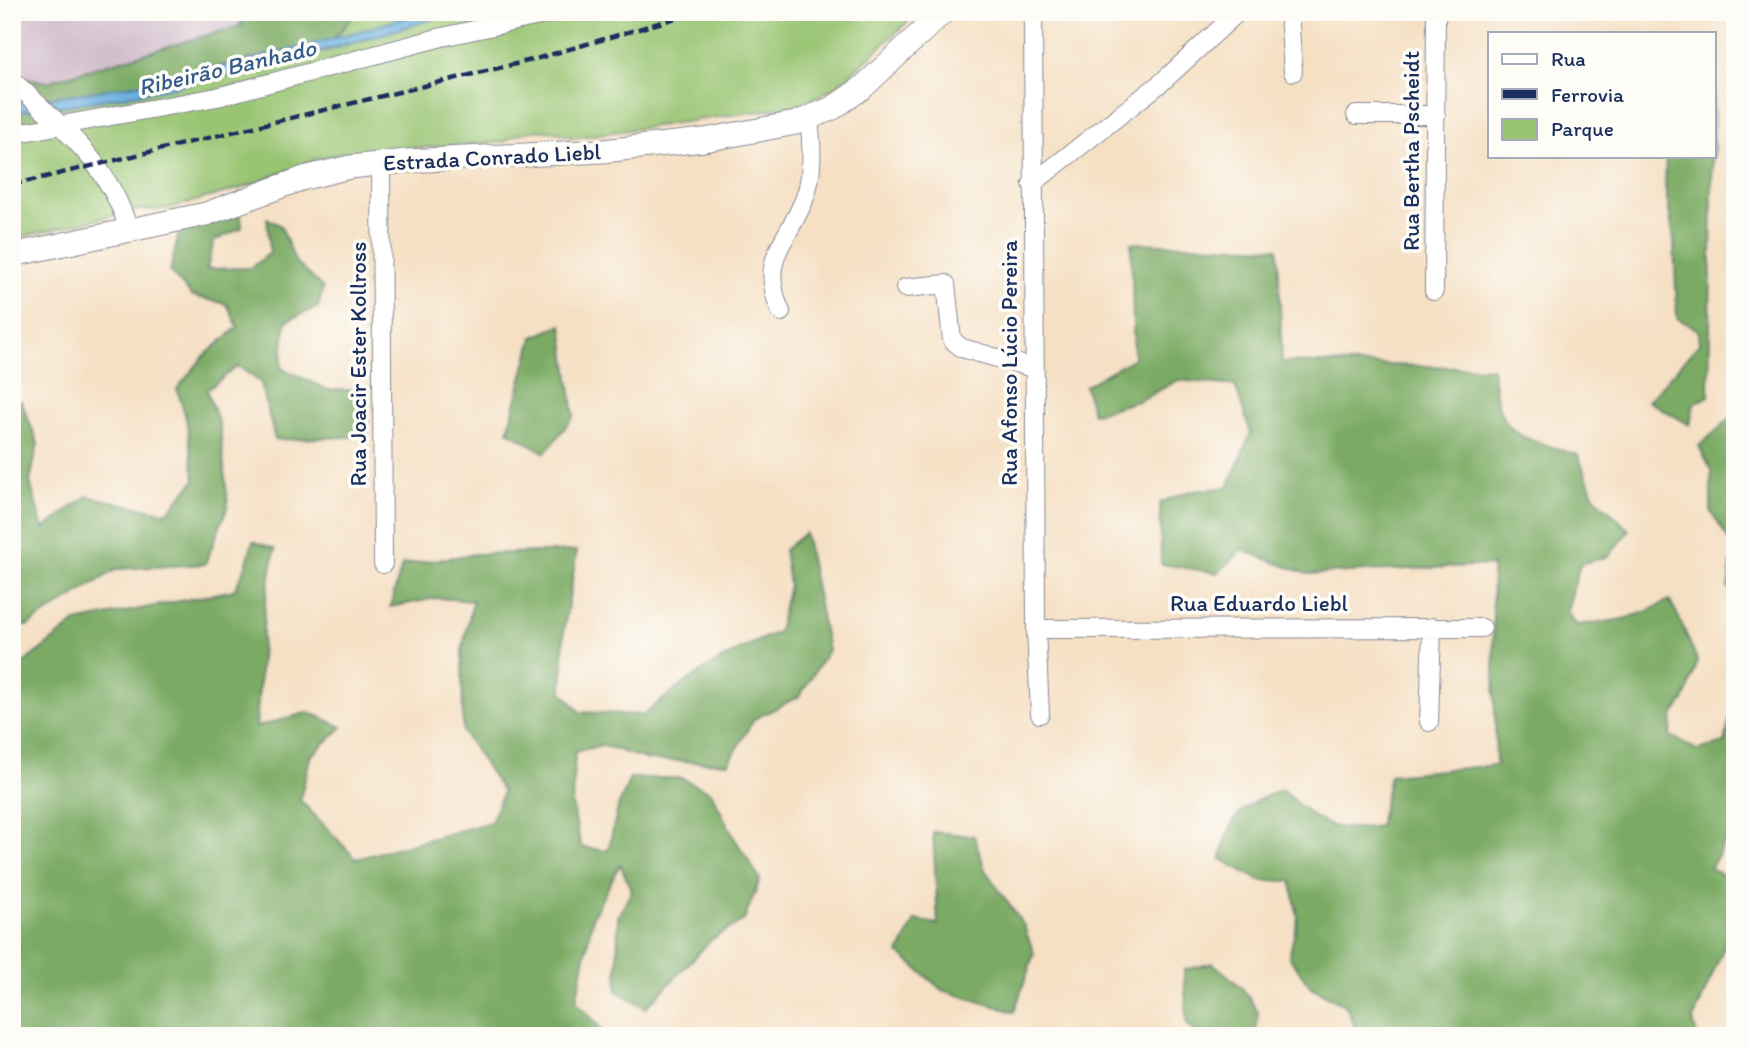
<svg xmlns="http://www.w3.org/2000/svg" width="1747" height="1048" font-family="Itim,sans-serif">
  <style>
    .industrial { fill: #d1bdcb }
    .green { fill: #99c572; stroke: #5a7a68; stroke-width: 2 }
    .forest { fill: #7aaa64; stroke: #4a6c61; stroke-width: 2 }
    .water { fill: #69afdf; stroke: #426f9e; stroke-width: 2 }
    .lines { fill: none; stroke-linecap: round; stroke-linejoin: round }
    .minor-casing { stroke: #888891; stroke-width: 20 }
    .major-casing { stroke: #888891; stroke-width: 25 }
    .minor { stroke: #fff; stroke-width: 18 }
    .major { stroke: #fff; stroke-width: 23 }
    .rail { stroke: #1b2f5e; stroke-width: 4.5; stroke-dasharray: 10 5; stroke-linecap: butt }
    .labels { text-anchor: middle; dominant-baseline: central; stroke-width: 7; stroke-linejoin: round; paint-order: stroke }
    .street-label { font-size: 23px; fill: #1b2f5e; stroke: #fdfcf7 }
    .water-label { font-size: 24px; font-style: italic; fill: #365c8b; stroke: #fdfcf7 }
  </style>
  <rect width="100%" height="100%" fill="#fdfcf7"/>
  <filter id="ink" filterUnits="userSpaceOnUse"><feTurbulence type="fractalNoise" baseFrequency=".0143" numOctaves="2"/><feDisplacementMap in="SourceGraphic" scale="14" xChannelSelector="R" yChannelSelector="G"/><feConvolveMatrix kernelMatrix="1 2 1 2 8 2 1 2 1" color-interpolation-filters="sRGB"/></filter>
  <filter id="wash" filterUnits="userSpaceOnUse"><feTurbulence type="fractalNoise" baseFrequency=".00686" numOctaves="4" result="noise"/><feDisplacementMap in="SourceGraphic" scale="28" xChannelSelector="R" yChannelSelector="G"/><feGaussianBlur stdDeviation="1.57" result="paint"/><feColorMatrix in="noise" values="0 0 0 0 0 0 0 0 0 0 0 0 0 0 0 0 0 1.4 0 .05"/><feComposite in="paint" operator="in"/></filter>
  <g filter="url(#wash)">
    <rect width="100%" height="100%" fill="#f5e0c4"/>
    <path class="industrial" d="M 12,12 L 232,12 L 243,25 L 46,82 L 12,75 Z"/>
    <path class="green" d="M 356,12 L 424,12 L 333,40 Z
      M 455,12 L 919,12 L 837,86 L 802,105 L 572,138 C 551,127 523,128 504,142 L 344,153 L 317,159 L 245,187 L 166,209 L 137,210 L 12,239 L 12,134 L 51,108 L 233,75 L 334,49 Z"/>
    <path class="forest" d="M 232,12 L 356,12 L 333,40 L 129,87 L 12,102 L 12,75 L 46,82 L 243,25 Z
      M 1714,53 L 1709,396 L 1694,403 L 1690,425 L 1648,401 L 1699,344 L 1698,330 L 1677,318 L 1674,240 L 1665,186 L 1666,156 L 1714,156 Z
      M 51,108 L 59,127 L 12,134 L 12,112 Z
      M 241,215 L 242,228 L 214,241 L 207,269 L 251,268 L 270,253 L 267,218 L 281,226 L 295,261 L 323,288 L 318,307 L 286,321 L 281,368 L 328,390 L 369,390 L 367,436 L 275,440 L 261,383 L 238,366 L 207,390 L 220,427 L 228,506 L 205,564 L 117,569 L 27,626 L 12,624 L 12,403 L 21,401 L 38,443 L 30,482 L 43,529 L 87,496 L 167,513 L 195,480 L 186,418 L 177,389 L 204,356 L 238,327 L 227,304 L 192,296 L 170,272 L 179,232 Z
      M 1131,243 L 1278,248 L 1282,362 L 1493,368 C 1497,440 1518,435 1578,455 L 1594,496 L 1629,530 L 1609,556 L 1580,564 L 1567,611 L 1576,625 C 1613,622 1637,619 1669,600 C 1682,618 1687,641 1698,661 L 1685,699 L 1673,716 L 1670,735 L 1697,750 L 1725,743 L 1735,691 L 1735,825 L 1710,869 L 1735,880 L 1735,934 L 1726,942 L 1693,1020 L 1697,1036 L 1359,1036 L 1346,1006 L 1311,987 L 1289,957 L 1298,918 L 1291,881 L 1261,881 L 1221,859 C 1229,817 1241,804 1282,790 C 1321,823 1325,834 1379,826 L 1390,775 L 1496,765 L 1492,565 L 1307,574 L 1242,550 L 1218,573 L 1161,564 L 1160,503 L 1187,492 L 1228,487 L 1251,433 L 1235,386 L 1178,380 L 1141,400 L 1093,414 L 1085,386 L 1134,358 Z
      M 562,325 L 574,416 L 545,453 L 508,431 L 533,337 Z
      M 1735,414 L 1735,602 L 1728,587 L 1734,548 L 1711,512 L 1711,470 L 1699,446 Z
      M 805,533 L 828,650 L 800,696 L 754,719 L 728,763 L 648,760 L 602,745 L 575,752 L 572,805 L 581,847 L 608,851 L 618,807 L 630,778 L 681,778 L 711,792 L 733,836 L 760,879 L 744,920 L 711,940 L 646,1008 L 617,991 L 618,916 L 632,891 L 620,864 L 593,916 L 576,1001 L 608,1036 L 12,1036 L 12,672 L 76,622 L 234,590 L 246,566 L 253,541 L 275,549 L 265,603 L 256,727 L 309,712 L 342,727 L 310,757 L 300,800 L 356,859 L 491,822 L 503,792 L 463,732 L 462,651 L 473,601 L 437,598 L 390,607 L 402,565 L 475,554 L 577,551 L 564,628 L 562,692 L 580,712 L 644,715 C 685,679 728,653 778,632 L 789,585 L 784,550 Z
      M 933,832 L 974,836 L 985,870 L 1024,926 L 1034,954 L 1014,1012 L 942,990 L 899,953 L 915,920 L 938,924 Z
      M 1213,963 L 1243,989 L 1258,1012 L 1256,1036 L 1198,1036 L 1187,1024 L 1184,970 Z"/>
    <path class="water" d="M 424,12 L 455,12 C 310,57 164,97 12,112 L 12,102 C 153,88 289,53 424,12 Z"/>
  </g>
  <g filter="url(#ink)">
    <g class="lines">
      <defs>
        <path id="minor" d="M 1033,12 L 1036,629 L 1040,714
          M 1289,12 L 1293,72
          M 12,80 C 63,128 108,162 129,230
          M 1356,115 L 1436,115
          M 12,134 L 217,97 L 442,37 L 557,12
          M 381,163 L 383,564
          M 1032,184 L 1162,82 L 1238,12
          M 905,288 L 946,284 L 952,340 L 962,348 L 1033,368
          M 1434,291 L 1436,12
          M 781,312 C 758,259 786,245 804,200 C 814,174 812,145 809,118
          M 1036,629 L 1482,628
          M 1429,722 L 1432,627"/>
        <path id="major" d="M 12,255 L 206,214 L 304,178 L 350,167 L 406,161 L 603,151 L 704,140 L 796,123 L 833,108 L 862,88 L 943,12"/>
      </defs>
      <use href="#minor" class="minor-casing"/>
      <use href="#major" class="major-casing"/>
      <use href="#minor" class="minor"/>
      <use href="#major" class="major"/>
      <path class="rail" d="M 12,185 L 532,60 L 697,12"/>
    </g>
  </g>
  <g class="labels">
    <g class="street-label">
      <text transform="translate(1411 151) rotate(-90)">Rua Bertha Pscheidt</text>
      <text transform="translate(492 157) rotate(-3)">Estrada Conrado Liebl</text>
      <text transform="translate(1009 363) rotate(-90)">Rua Afonso Lúcio Pereira</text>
      <text transform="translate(358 364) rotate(-90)">Rua Joacir Ester Kollross</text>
      <text x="1259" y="603">Rua Eduardo Liebl</text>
    </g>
    <g class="water-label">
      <text transform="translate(227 67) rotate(-13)">Ribeirão Banhado</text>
    </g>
  </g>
  <rect width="1747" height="1048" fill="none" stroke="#fdfcf7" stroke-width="42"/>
  <rect x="1488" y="32" width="228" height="126" fill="#fdfcf7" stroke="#a3aaba" stroke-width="2"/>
  <rect x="1502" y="54" width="35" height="10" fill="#ffffff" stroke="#a3aaba" stroke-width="2"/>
  <text x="1551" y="66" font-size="21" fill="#1b2f5e">Rua</text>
  <rect x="1502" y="89" width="35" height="10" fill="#1b2f5e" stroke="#a3aaba" stroke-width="2"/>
  <text x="1551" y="102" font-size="21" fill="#1b2f5e">Ferrovia</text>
  <rect x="1502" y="119" width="35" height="21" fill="#99c572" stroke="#a3aaba" stroke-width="2"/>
  <text x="1551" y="136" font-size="21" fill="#1b2f5e">Parque</text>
</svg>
